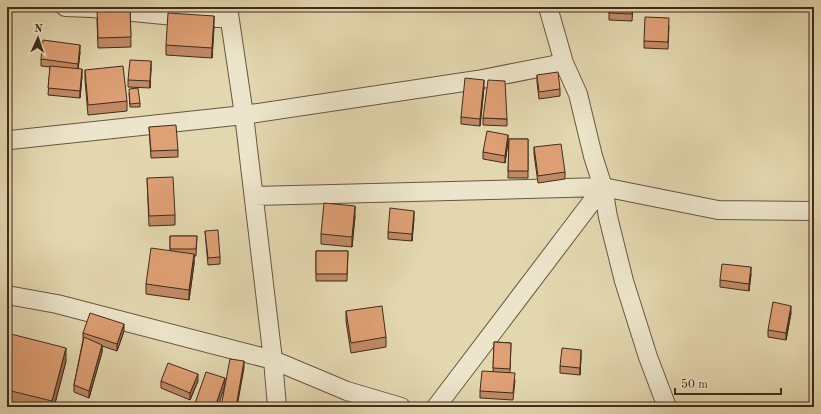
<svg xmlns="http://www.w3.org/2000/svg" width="821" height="414" font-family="'Old Standard TT',serif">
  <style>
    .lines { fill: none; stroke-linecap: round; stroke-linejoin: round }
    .minor-casing { stroke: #695640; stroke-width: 20 }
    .minor { stroke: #ede5cb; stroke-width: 18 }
    .wall { fill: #c08a65; stroke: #402b1b }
    .shaded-wall { fill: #9c7052; stroke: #402b1b }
    .building { fill: #dfa075; stroke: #402b1b }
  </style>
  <rect width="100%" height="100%" fill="#e3d7af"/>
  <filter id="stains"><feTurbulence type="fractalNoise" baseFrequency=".005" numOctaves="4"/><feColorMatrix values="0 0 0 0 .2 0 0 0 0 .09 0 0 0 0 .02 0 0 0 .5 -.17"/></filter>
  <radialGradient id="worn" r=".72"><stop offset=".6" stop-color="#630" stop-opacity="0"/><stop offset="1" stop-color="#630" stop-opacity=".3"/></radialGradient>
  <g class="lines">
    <defs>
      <path id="minor" d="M 65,7 L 92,8 L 195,18 L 229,18
        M 228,7 L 244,115 L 273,360 L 277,407
        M 548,7 L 564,63 L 578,94 L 593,156 L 603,187 L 608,217 L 624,281 L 648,357 L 667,407
        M 10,140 L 244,115 L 477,80 L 564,63
        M 254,196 L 603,187 L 718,210 L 814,211
        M 7,295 L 57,304 L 273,360 L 347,391 L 401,407
        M 436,407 L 603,187"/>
    </defs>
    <use href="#minor" class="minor-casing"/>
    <use href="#minor" class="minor"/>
  </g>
  <path class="wall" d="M 609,7 L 633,7 L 632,21 L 609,20 Z
    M 130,8 L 131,47 L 98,48 L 97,19 Z
    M 669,25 L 668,49 L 644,48 L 644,41 Z
    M 214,26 L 212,58 L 166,55 L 166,45 Z
    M 80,52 L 78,69 L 82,76 L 80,98 L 48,95 L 50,67 L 41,66 L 41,59 Z
    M 151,68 L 150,88 L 128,87 L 128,80 Z
    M 85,70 L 127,101 L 127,111 L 88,115 L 85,80 Z
    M 537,75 L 560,89 L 560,96 L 539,99 L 537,82 Z
    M 484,87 L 480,126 L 461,124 L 461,117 Z
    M 129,93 L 140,103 L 140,107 L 130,107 Z
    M 483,118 L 507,119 L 507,126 L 483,125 Z
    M 149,127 L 178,150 L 178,157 L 151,158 Z
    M 509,139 L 528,139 L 528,178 L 508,178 Z
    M 508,142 L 505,163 L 483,159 L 483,152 Z
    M 534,147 L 565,172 L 565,179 L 538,183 L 534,154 Z
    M 147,178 L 175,215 L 175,225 L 149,226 Z
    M 355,216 L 352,247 L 321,244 L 321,234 Z
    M 414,218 L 412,241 L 388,239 L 388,232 Z
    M 205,231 L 220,257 L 220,264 L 208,265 Z
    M 170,236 L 197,236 L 196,256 L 194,256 L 194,264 L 189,300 L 146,294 L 146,284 L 170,250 Z
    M 316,251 L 348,251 L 347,281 L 316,281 Z
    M 751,274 L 749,291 L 720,287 L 720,280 Z
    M 346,311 L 386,337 L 386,347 L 351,353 L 346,321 Z
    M 791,313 L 786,340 L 768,337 L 768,330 Z
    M 124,331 L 117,351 L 102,346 L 102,352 L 89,398 L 74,392 L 74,385 L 83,340 L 83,333 Z
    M 7,333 L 66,361 L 54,407 L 25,407 L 7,403 Z
    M 494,342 L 511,343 L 510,373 L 515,380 L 513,400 L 480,398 L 480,391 L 493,372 Z
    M 581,357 L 580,375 L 560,373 L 560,366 Z
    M 161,381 L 198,381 L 190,400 L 161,388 Z"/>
  <path class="shaded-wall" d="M 214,16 L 214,26 L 212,58 L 212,48 Z
    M 80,45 L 80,52 L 78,71 L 78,64 Z
    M 151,61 L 151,68 L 150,88 L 150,81 Z
    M 82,69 L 82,76 L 80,98 L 80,91 Z
    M 484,80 L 484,87 L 480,126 L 480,119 Z
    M 508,135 L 508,142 L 505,163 L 505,156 Z
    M 355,206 L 355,216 L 352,247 L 352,237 Z
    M 414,211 L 414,218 L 412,241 L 412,234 Z
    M 194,254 L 194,264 L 189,300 L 189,290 Z
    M 751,267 L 751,274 L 749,291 L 749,284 Z
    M 791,306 L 791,313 L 786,340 L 786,333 Z
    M 124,324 L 124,331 L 117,351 L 117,344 Z
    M 102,345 L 102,352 L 89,398 L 89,391 Z
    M 66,348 L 66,361 L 54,407 L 52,407 L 52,401 Z
    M 581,350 L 581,357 L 580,375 L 580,368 Z
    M 244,361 L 244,368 L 237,407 L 236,407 Z
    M 198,374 L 198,381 L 190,400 L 190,393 Z
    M 225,378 L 225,385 L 218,407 L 215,407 Z"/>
  <path class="building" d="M 609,7 L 632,7 L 632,14 L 609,13 Z
    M 130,8 L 131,37 L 98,38 L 97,9 Z
    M 168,13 L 214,16 L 212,48 L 166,45 Z
    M 645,17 L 669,18 L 668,42 L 644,41 Z
    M 43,40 L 80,45 L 78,64 L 41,59 Z
    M 130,60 L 151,61 L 150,81 L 128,80 Z
    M 50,66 L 82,69 L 80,91 L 48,88 Z
    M 123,66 L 127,101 L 88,105 L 85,70 Z
    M 558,72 L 560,89 L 539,92 L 537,75 Z
    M 465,78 L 484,80 L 480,119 L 461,117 Z
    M 488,80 L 505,81 L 507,119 L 483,118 Z
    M 138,88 L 140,103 L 130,104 L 129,89 Z
    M 176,125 L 178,150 L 151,151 L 149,127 Z
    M 487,131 L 508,135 L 505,156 L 483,152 Z
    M 509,139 L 528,139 L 528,171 L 508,171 Z
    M 561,144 L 565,172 L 538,176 L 534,147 Z
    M 173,177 L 175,215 L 149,216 L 147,178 Z
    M 324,203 L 355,206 L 352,237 L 321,234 Z
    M 390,208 L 414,211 L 412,234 L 388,232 Z
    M 218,230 L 220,257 L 208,258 L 205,231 Z
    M 170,236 L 197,236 L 196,249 L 170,249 Z
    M 151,248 L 194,254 L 189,290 L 146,284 Z
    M 316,251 L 348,251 L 347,274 L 316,274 Z
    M 722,264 L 751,267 L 749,284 L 720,280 Z
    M 773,302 L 791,306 L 786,333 L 768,330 Z
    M 382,306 L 386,337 L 351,343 L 346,311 Z
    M 90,313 L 124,324 L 117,344 L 83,333 Z
    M 7,333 L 66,348 L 52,401 L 7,390 Z
    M 84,337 L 102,345 L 89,391 L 74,385 Z
    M 494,342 L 511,343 L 510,369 L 493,368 Z
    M 562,348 L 581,350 L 580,368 L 560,366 Z
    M 230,359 L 244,361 L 236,407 L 221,407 Z
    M 168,363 L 198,374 L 190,393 L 161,381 Z
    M 482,371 L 515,373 L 513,393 L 480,391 Z
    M 206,372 L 225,378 L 215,407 L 197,407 L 194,406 Z"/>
  <rect width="821" height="414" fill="none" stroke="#e3d7af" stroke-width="24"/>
  <rect x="8" y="8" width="805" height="398" fill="none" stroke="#402b1b" stroke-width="2"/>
  <rect x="12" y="12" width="797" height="390" fill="none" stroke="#402b1b"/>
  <g transform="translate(38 38) rotate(3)" stroke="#ede5cb" stroke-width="3" paint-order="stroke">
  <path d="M0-3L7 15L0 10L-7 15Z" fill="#402b1b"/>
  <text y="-6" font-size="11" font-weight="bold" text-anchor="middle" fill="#402b1b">N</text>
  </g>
  <path d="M675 388v6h106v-6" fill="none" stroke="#402b1b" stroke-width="2"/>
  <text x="681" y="388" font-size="12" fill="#402b1b" stroke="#ede5cb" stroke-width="3" paint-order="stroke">50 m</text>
  <rect width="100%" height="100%" filter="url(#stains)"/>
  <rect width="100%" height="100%" fill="url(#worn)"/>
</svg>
